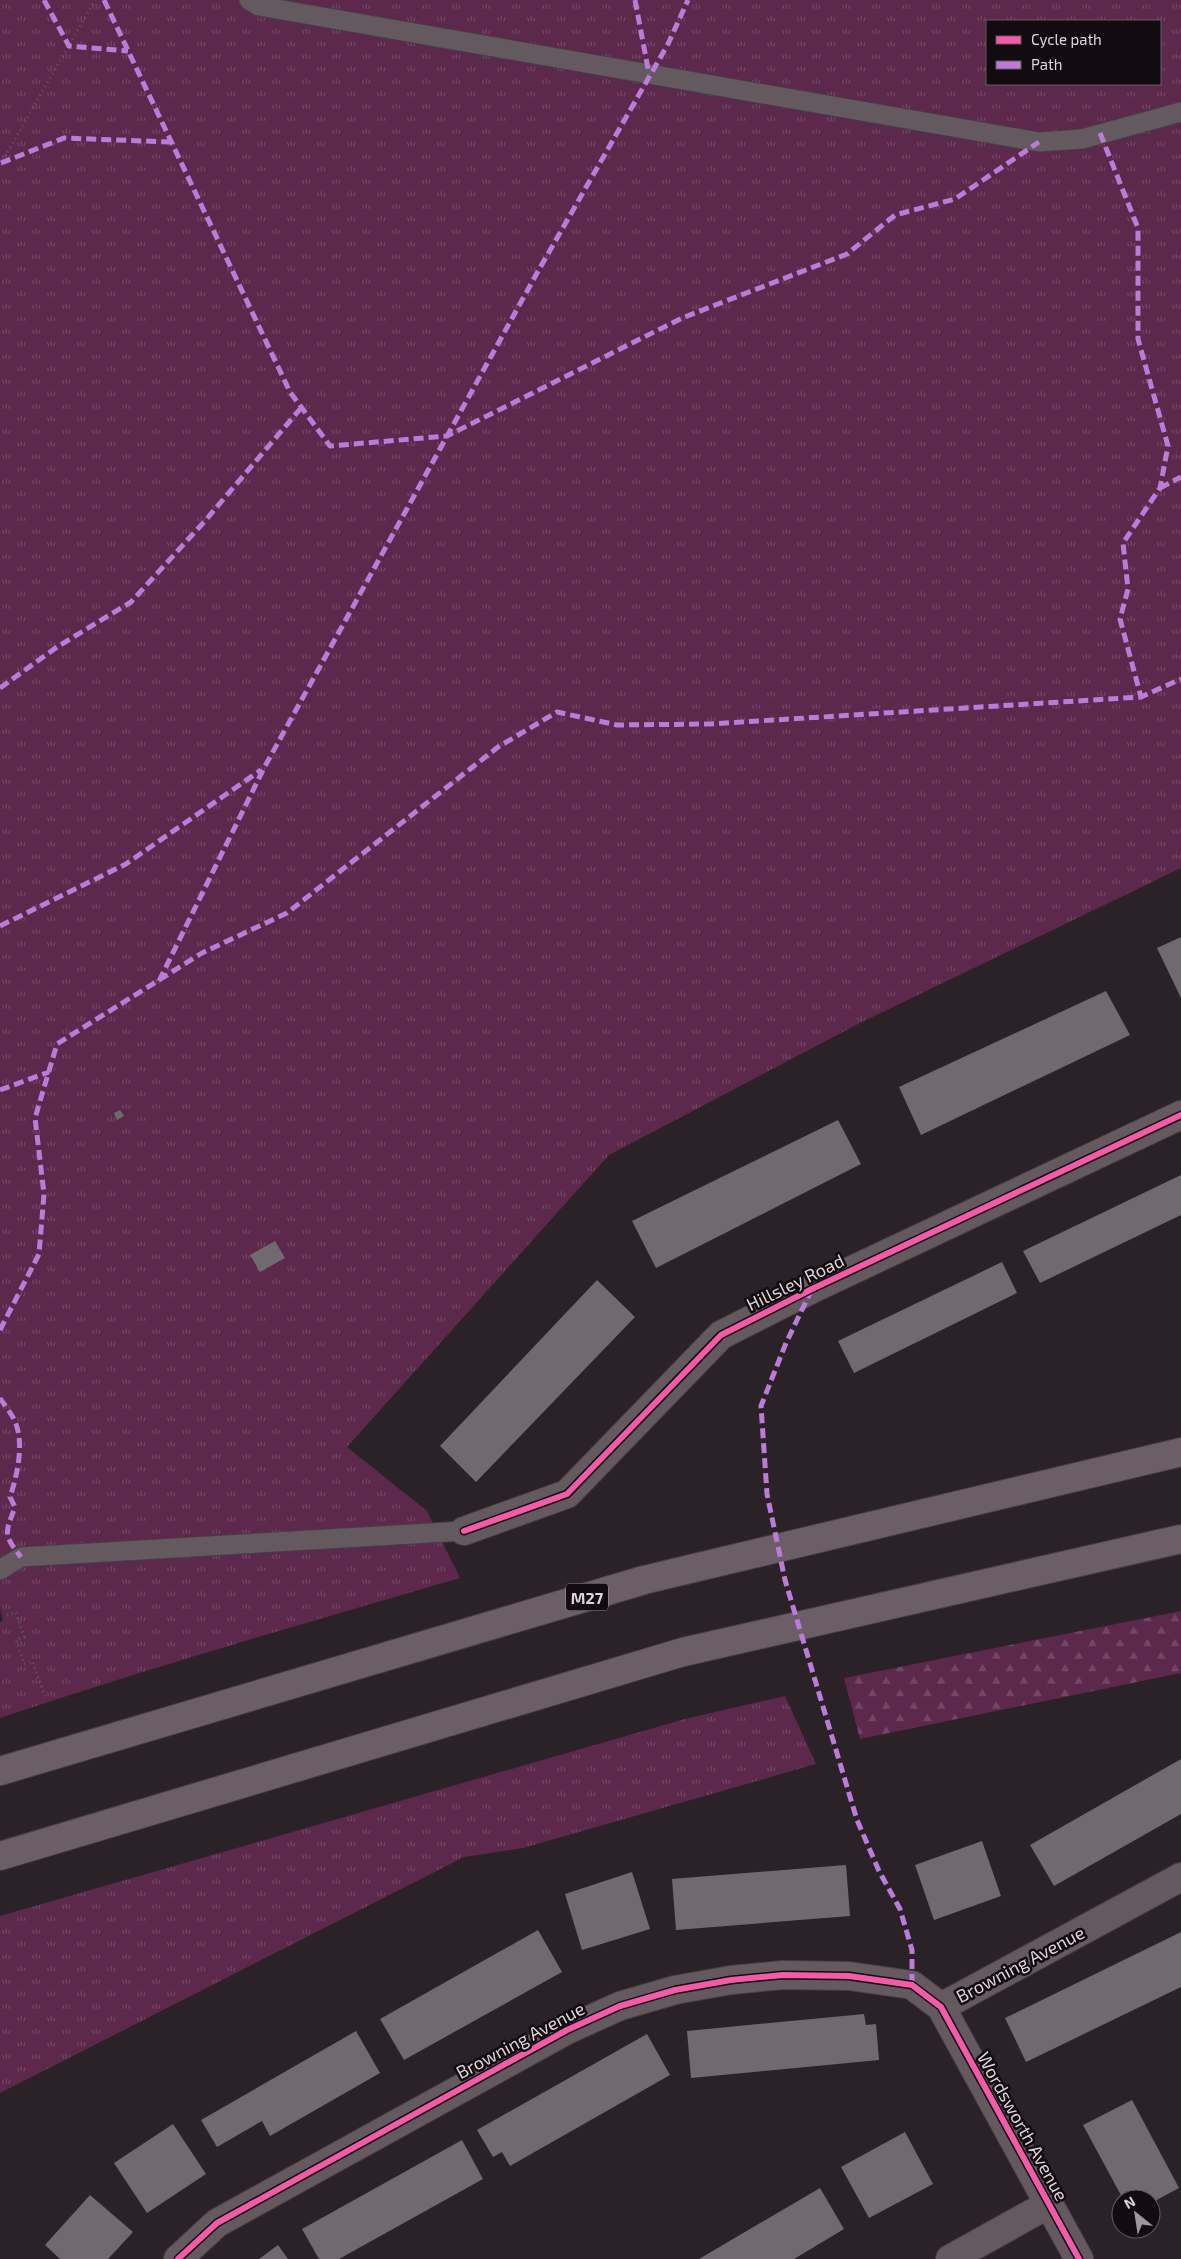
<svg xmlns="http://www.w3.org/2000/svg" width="1181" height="2259" font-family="'Exo 2',sans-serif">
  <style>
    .grass { fill: url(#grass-tufts); fill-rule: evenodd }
    .forest { fill: url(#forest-firs) }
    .building { fill: #706a6e }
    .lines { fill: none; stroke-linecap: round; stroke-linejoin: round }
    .service-casing { stroke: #463f44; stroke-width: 21 }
    .minor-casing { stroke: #463f44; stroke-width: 30 }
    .motorway-casing { stroke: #463f44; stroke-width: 30 }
    .path { stroke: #61595e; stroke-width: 3; stroke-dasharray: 1 4; stroke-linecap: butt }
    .service { stroke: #63595f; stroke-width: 19 }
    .minor { stroke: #63595f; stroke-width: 28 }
    .motorway { stroke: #6c5e67; stroke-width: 28 }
    .quiet { stroke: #bd7bd9; stroke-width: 5; stroke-dasharray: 10 5; stroke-linecap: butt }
    .cycleway-casing { stroke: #120b0f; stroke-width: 9 }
    .cycleway { stroke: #f35aa7; stroke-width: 6 }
    .labels { text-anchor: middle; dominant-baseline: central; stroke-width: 5; stroke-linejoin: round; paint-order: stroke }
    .shield { fill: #120b0f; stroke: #a2989d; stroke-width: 1 }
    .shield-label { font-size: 16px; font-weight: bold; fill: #dfd4da }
    .street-label { font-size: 18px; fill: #dfd4da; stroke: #120b0f }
  </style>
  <defs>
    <pattern id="grass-tufts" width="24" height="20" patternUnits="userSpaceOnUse" patternTransform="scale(1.25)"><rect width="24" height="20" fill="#5c284b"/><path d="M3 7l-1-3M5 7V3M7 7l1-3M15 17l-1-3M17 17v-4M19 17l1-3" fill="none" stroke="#734664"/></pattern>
    <pattern id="forest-firs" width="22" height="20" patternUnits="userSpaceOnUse" patternTransform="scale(1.25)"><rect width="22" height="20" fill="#5c284b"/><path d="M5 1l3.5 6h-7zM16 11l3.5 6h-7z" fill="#734664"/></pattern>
  </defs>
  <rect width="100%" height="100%" fill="#2a2227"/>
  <path class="grass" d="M 0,0 L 1181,0 L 1181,868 L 860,1023 L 609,1155 L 347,1447 L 427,1511 L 460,1578 C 306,1623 152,1667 0,1718 L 0,1622 L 3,1621 L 0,1608 ZM 987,21 L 1160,21 L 1160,84 L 987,84 Z
    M 785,1696 L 816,1764 L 523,1848 L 464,1857 L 0,2093 L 0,1916 L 685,1719 Z"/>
  <path class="forest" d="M 1181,1611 L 1181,1673 L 860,1739 L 844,1678 Z"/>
  <path class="building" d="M 1181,937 L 1181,998 L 1157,948 Z
    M 1106,991 L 1130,1035 L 921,1135 L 899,1087 Z
    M 120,1110 L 124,1116 L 117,1120 L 114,1113 Z
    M 838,1120 L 861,1164 L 656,1268 L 632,1221 Z
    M 1181,1175 L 1181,1215 L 1040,1283 L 1023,1251 Z
    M 275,1241 L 285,1258 L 260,1272 L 250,1255 Z
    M 1002,1262 L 1017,1293 L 854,1373 L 838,1341 Z
    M 597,1280 L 635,1317 L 476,1482 L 440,1446 Z
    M 1181,1759 L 1181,1814 L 1054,1886 L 1030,1845 Z
    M 982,1841 L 1001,1896 L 934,1920 L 915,1865 Z
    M 846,1865 L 850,1916 L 676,1930 L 672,1879 Z
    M 632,1872 L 650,1929 L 582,1950 L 565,1894 Z
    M 538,1930 L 562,1972 L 404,2060 L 380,2019 Z
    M 1181,1932 L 1181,1987 L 1026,2062 L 1005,2018 Z
    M 864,2014 L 866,2025 L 876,2024 L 879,2060 L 691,2078 L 687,2031 Z
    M 356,2031 L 380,2073 L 270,2136 L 262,2121 L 217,2147 L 201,2120 Z
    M 647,2034 L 670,2075 L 510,2166 L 502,2152 L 493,2157 L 477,2130 Z
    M 1132,2100 L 1179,2188 L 1151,2203 L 1151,2199 L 1123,2199 L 1083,2125 Z
    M 173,2124 L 206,2174 L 147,2213 L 114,2163 Z
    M 905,2132 L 933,2184 L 869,2218 L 841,2167 Z
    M 462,2140 L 483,2179 L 339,2259 L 319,2259 L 302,2229 Z
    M 820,2188 L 844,2229 L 794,2259 L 699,2259 Z
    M 90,2195 L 133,2232 L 108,2259 L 60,2259 L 45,2245 Z
    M 278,2245 L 288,2259 L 259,2259 Z"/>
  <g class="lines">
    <defs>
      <path id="service" d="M 249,0 L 259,6 L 1039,142 L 1082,139 L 1181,112
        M 0,1570 L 21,1557 L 464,1531"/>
      <path id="minor" d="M 464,1531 L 567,1494 L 721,1335 L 812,1289 L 1181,1115
        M 941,2007 L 1181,1877
        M 178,2259 L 217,2223 L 567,2030 L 620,2006 L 675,1990 L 731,1980 L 783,1975 L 849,1976 L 912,1985 L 941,2007 L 1079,2259
        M 950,2259 L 1049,2204"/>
      <path id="motorway" d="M 0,1771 L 644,1580 L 1181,1452
        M 0,1856 L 683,1652 L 1181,1539"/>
    </defs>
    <use href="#service" class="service-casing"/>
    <use href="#minor" class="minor-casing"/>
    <use href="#motorway" class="motorway-casing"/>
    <path class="path" d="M 0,165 L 95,0
      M 7,1615 L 16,1612 L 24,1637 L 16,1640 L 24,1664 L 32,1661 L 45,1696"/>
    <use href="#service" class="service"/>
    <use href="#minor" class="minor"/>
    <use href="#motorway" class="motorway"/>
    <path class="quiet" d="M 44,0 L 69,46 L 128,51
      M 104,0 L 290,392 L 330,446 L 447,436 L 682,318 L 847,254 L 895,215 L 955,199 L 1039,142
      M 635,0 L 649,74
      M 1100,133 L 1138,228 L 1138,339 L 1168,446 L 1160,488 L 1123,543 L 1128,589 L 1120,619 L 1141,697
      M 1,163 L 64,138 L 171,142
      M 1160,488 L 1181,477
      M 0,688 L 57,647 L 131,602 L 204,522 L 301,408
      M 0,926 L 126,864 L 261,770
      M 159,981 L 264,768 L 537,273 L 668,44 L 688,0
      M 0,1090 L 49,1072
      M 812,1289 L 786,1343 L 761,1406 L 767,1494 L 785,1580 L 857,1820 L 879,1871 L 900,1909 L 912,1950 L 912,1985
      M 0,1330 L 39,1254 L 44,1194 L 35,1118 L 57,1044 L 202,953 L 287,913 L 498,747 L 557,712 L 617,725 L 710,724 L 1141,697 L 1181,679
      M 0,1398 C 5,1406 13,1415 16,1424 C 24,1446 17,1476 10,1497 L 15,1507 C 5,1534 3,1534 21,1557"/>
    <defs>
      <path id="cycleway" d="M 464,1531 L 567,1494 L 721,1335 L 812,1289 L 1181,1115
        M 178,2259 L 217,2223 L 567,2030 L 620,2006 L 675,1990 L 731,1980 L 783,1975 L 849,1976 L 912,1985 L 941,2007 L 1079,2259"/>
    </defs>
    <use href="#cycleway" class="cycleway-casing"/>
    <use href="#cycleway" class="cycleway"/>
  </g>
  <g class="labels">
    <rect class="shield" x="566" y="1583.5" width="42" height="27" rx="4"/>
    <g class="shield-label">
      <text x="587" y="1597">M27</text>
    </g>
    <g class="street-label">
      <text transform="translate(795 1282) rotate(-26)">Hillsley Road</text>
      <text transform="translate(1020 1964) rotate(-28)">Browning Avenue</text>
      <text transform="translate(520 2040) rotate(-28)">Browning Avenue</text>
      <text transform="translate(1023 2126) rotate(61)">Wordsworth Avenue</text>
    </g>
  </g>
  <rect x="986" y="20" width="175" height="65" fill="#120b0f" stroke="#645b60"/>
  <rect x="996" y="36" width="25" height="8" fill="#f35aa7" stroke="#645b60"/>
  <text x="1031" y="45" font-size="15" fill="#dfd4da">Cycle path</text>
  <rect x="996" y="61" width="25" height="8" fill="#bd7bd9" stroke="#645b60"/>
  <text x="1031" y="70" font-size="15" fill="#dfd4da">Path</text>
  <g transform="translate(1136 2214) rotate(330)"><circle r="24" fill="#120b0f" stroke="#645b60"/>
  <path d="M0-4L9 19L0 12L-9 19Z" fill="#a0969b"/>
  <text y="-8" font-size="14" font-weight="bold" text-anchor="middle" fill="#dfd4da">N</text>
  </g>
</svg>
